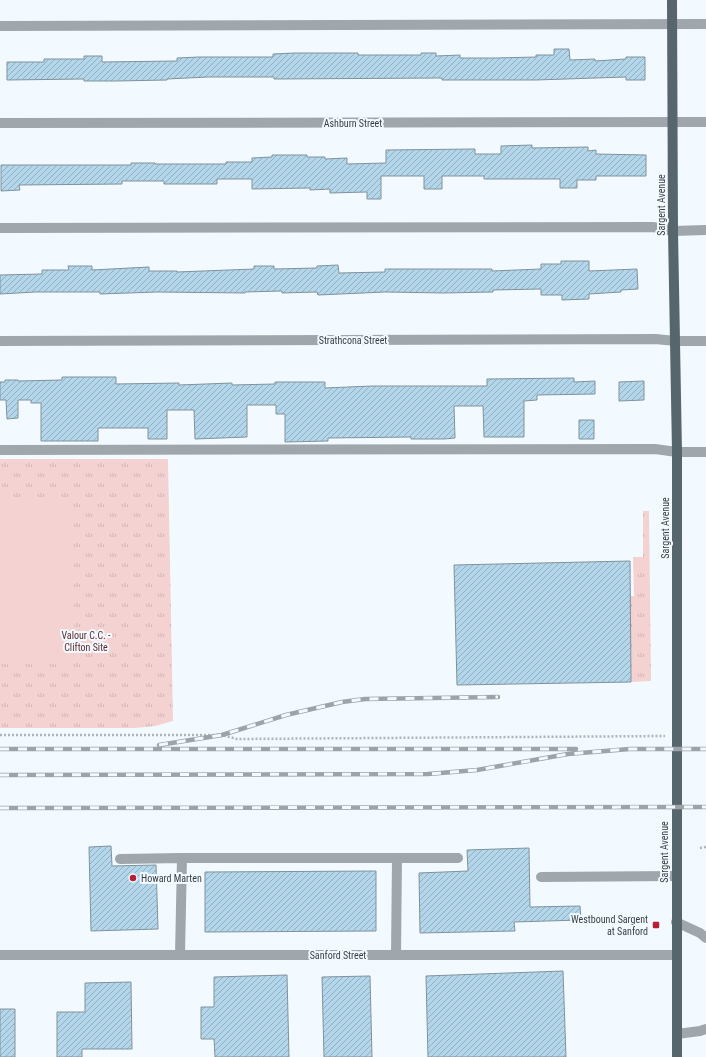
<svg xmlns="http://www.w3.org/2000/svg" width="706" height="1057" font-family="'Roboto Condensed',sans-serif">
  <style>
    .grass { fill: url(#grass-tufts) }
    .garden { fill: #f3d2d1 }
    .building { fill: url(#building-hatch); stroke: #80929c }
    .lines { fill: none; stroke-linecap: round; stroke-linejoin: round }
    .path { stroke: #adb5ba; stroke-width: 2.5; stroke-dasharray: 2 2; stroke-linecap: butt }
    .minor { stroke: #9fa7ac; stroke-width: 10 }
    .major { stroke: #57656d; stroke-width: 10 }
    .rail-casing { stroke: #9da4a9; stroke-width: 4.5 }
    .rail { stroke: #f3faff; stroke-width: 3; stroke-dasharray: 9; stroke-linecap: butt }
    .poi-dot { fill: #b32038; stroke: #f3faff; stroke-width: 1.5 }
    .labels { text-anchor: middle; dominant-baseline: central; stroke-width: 4; stroke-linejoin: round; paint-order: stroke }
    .street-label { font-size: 10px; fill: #363e43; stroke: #f3faff }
    .park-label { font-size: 10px; fill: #5e292b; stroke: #f3faff }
    .poi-label { font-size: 10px; fill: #363e43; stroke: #f3faff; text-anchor: start }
  </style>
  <defs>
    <pattern id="grass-tufts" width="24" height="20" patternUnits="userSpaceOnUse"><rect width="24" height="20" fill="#f3d2d1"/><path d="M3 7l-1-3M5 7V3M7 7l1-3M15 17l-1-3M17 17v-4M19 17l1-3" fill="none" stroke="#d1b5b5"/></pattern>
    <pattern id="building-hatch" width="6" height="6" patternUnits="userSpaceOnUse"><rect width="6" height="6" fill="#b3d6ea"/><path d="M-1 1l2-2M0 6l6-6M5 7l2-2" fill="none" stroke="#92afbf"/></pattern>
  </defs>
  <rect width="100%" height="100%" fill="#f3faff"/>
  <path class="grass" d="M 0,459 L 168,459 L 173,721 L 155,726 L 135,728 L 0,728 Z
    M 643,511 L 649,511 L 651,681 L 631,682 L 630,596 L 634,596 L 633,557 L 643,557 Z"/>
  <path class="garden" d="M 0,500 L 73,500 L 75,664 L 0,664 Z"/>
  <path class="building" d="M 554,49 L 569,49 L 570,60 L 595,59 L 595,61 L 626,59 L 626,57 L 645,57 L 645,80 L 626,80 L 626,77 L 536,80 L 442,80 L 442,78 L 274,79 L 274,77 L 208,77 L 167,79 L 167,80 L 116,81 L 84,81 L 84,79 L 7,80 L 7,62 L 44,62 L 44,59 L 84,59 L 84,56 L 102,56 L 102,62 L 177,61 L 177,58 L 199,57 L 273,57 L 273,54 L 295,53 L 358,53 L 358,55 L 421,55 L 421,53 L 436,53 L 436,56 L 460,55 L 460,58 L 496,58 L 536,57 L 536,55 L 554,55 Z
    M 532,145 L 532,148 L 588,147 L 588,151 L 596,150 L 596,154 L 646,155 L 646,176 L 596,176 L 596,180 L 577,180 L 577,188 L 560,188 L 560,179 L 484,179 L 484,176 L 442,176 L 442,189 L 424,189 L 424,176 L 381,176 L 381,199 L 367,199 L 367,192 L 330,193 L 330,189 L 310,190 L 310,188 L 252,189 L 252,179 L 217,179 L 217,184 L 164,184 L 164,181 L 122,181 L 122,184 L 19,185 L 20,190 L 1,191 L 1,165 L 131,165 L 131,163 L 155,163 L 155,164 L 226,164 L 226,162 L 252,162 L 252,158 L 272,157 L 272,155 L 307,155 L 307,157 L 325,157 L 325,159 L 347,158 L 347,164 L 386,163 L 386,150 L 475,149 L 475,154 L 501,154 L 501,146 Z
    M 561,261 L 589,261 L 589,271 L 637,269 L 638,289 L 621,290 L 621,292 L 589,294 L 589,299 L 562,300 L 562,295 L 541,295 L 541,289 L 493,290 L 493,292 L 443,293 L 385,292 L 318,295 L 317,292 L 282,293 L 282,291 L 245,292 L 245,293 L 157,292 L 100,294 L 100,292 L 35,292 L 0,294 L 0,275 L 42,274 L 42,270 L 69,270 L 68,266 L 92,266 L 92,270 L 149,267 L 149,271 L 177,271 L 177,272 L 254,269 L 254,266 L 274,266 L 274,269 L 317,268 L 317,266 L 338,265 L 339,273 L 385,272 L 385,269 L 492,269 L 492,271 L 541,269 L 541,264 L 561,264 Z
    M 62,377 L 116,377 L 116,384 L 179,383 L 179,385 L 232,383 L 232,385 L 275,384 L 275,382 L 325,382 L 325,388 L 372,386 L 487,386 L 487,379 L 574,378 L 574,382 L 595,381 L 595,394 L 537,395 L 537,400 L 524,401 L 524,437 L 484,437 L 483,406 L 454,406 L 455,438 L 444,439 L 411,439 L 411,437 L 328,438 L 328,441 L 285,442 L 285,414 L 276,414 L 276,405 L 247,405 L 247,437 L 195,439 L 194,410 L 167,410 L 167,439 L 148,439 L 148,428 L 98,428 L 98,441 L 41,441 L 41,403 L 31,403 L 31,400 L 18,400 L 18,418 L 7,419 L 6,400 L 0,400 L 0,382 L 5,382 L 5,380 L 18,380 L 18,381 L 62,380 Z
    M 644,381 L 644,400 L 619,401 L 619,382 Z
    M 579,420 L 594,420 L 594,439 L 579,439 Z
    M 630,561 L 631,682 L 457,685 L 454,565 Z
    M 111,846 L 112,866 L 156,865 L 158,929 L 91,931 L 89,847 Z
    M 529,848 L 530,907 L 580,906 L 581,920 L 514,922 L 515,931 L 420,933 L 419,873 L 468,871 L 467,850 Z
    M 376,871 L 376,931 L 205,932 L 205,872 Z
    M 563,971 L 566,1057 L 428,1057 L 426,976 Z
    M 287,975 L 289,1057 L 215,1057 L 214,1039 L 201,1039 L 201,1007 L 214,1007 L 214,977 Z
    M 370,976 L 372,1057 L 324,1057 L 322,977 Z
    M 131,982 L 132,1049 L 82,1049 L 82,1057 L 57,1057 L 57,1012 L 85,1012 L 85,983 Z
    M 0,1009 L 15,1009 L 15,1057 L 0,1057 Z"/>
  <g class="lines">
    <path class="path" d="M 0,735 L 222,735 L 237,739 L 665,736
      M 700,848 L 706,847"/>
    <path class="minor" d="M 0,26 L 706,24
      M 0,123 L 706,122
      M 0,228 L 653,227 L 673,231 L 706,230
      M 0,341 L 655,339 L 676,341 L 706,341
      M 0,450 L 655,449 L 677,452 L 706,452
      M 397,858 L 458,858
      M 120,859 L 182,858
      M 541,877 L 676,876
      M 676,922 L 700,933 L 706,938
      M 0,955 L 676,955
      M 180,955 L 182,858 L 397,858 L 396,955
      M 677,1034 L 700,1031 L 706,1029"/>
    <path class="major" d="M 672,0 L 673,231 L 677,452 L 677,1057"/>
    <defs>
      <path id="rail" d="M 159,745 L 222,735 L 286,715 L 342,702 L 365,699 L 498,697
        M 0,749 L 576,749
        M 0,775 L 428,774 L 477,770 L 568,754 L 630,749 L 706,749
        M 0,808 L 706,807"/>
    </defs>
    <use href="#rail" class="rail-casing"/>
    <use href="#rail" class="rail"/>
  </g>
  <g class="poi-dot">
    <circle cx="133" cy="878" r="4"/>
    <rect x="652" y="921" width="8" height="8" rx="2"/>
  </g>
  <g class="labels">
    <g class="street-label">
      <text x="353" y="123">Ashburn Street</text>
      <text transform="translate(661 205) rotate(-90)">Sargent Avenue</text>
      <text x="353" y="340">Strathcona Street</text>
      <text transform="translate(665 528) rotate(-90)">Sargent Avenue</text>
      <text transform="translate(664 852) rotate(-90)">Sargent Avenue</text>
      <text x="338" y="955">Sanford Street</text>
    </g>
    <g class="park-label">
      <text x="86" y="635">Valour C.C. -<tspan x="86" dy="12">Clifton Site</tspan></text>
    </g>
    <g class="poi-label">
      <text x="141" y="878">Howard Marten</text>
      <text x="648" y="919" text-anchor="end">Westbound Sargent<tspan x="648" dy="12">at Sanford</tspan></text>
    </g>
  </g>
</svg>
